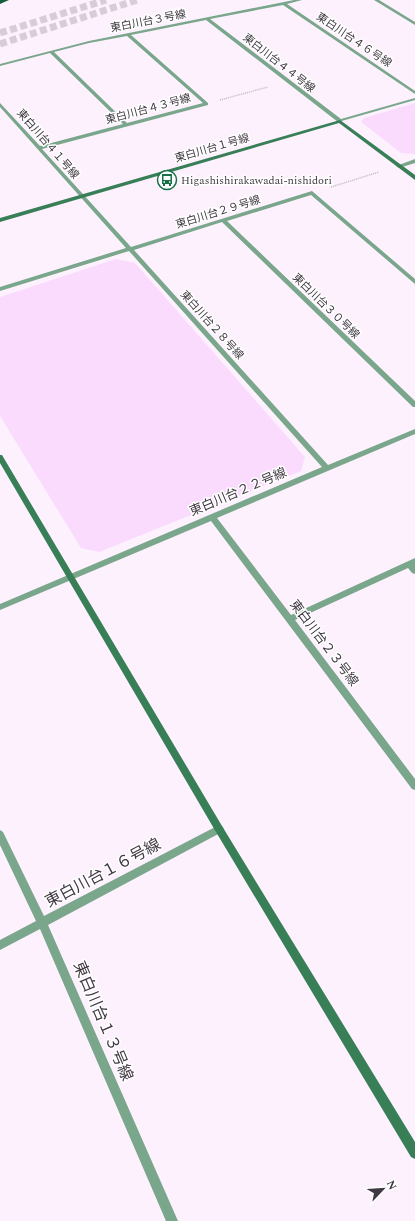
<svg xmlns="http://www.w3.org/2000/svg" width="415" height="1221" font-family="Spectral,'Noto Sans JP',serif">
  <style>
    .green { fill: #fadbfe }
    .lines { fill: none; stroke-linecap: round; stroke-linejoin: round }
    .highway-tunnel { stroke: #d7ccd8; stroke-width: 7; stroke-dasharray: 7 3.5; stroke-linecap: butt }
    .path { stroke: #c2b7c3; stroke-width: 1.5; stroke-dasharray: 1 1; stroke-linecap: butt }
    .street { fill: #7aa68b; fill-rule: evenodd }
    .secondary { fill: #387f58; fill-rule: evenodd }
    .primary { fill: #125f3a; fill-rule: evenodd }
    .labels { text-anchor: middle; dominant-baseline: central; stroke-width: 3; stroke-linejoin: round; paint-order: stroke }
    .far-street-label { font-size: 11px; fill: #413942; stroke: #fff }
    .far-poi-label { font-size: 11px; fill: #413942; stroke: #fff; text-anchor: start }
    .street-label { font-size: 13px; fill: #413942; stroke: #fff }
    .near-street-label { font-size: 16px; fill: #413942; stroke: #fff }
  </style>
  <rect width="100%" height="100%" fill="#fdf1fe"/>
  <path class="green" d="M 415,103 L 415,154 L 401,153 L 361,122 L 364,118 Z
    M 116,259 L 135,263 L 305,457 L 301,471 L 99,552 L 81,548 L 0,416 L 0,297 Z"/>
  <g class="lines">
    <path class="highway-tunnel" d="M 0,33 L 106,0
      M 0,44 L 137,0"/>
    <path class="path" d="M 220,100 L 268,87
      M 331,187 L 379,172"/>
    <path class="street" d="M 294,0 L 302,0 L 287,4 L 415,91 L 415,94 L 283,5 L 210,19 L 341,119 L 415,98 L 415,100 L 338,122 L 206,20 L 131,35 L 208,103 L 208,105 L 42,149 L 131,247 L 312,191 L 415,279 L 415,284 L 311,195 L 227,221 L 415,401 L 415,407 L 413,407 L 222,222 L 134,250 L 328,465 L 415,429 L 415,434 L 217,518 L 291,615 L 415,558 L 415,574 L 412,573 L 408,568 L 295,620 L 415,779 L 415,790 L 412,789 L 211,521 L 0,610 L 0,604 L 322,467 L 129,251 L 0,291 L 0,287 L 126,248 L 0,107 L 0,103 L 40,146 L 123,124 L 50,53 L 0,66 L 0,64 L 89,41 ZM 127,36 L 203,103 L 127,123 L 54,52 L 89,43 Z
      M 374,0 L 379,0 L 415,22 L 415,25 Z
      M 415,159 L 415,163 L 399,168 L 396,166 Z
      M 219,825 L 222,826 L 224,829 L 222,832 L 48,925 L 178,1221 L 166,1221 L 40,929 L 0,950 L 0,940 L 36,921 L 0,845 L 0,830 L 3,832 L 44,916 Z"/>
    <path class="secondary" d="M 340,120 L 415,175 L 415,180 L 339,123 L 0,222 L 0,218 Z
      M 0,455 L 2,455 L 222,826 L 415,1142 L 415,1159 L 411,1157 L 216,832 L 0,463 Z"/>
    <path class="primary" d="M 0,0 L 9,0 L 0,4 Z"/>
  </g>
  <defs>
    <symbol id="bus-ring" viewBox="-11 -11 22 22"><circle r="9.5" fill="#fff" stroke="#167146" stroke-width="1.5"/><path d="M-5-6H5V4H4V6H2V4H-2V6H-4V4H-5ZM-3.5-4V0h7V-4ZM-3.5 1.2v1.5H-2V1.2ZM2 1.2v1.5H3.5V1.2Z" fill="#167146"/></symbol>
  </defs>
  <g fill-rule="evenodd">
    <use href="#bus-ring" x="156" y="169" width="22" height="22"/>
  </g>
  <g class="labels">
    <g class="far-street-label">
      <text transform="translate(148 21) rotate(-11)">東白川台３号線</text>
      <text transform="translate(354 40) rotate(34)">東白川台４６号線</text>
      <text transform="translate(279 63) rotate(38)">東白川台４４号線</text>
      <text transform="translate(148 109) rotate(-15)">東白川台４３号線</text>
      <text transform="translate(48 144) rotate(49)">東白川台４１号線</text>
      <text transform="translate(212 148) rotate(-16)">東白川台１号線</text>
      <text transform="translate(218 212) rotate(-17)">東白川台２９号線</text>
      <text transform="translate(326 306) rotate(44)">東白川台３０号線</text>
      <text transform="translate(212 325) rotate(48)">東白川台２８号線</text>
    </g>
    <g class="far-poi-label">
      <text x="181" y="180">Higashishirakawadai-nishidori</text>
    </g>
    <g class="street-label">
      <text transform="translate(238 492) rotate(-23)">東白川台２２号線</text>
      <text transform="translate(324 643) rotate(53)">東白川台２３号線</text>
    </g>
    <g class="near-street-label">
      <text transform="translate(103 873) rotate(-28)">東白川台１６号線</text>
      <text transform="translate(103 1021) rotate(67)">東白川台１３号線</text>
    </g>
  </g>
  <g transform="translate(383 1189) rotate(65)" stroke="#ffffff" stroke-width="3" paint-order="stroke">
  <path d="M0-3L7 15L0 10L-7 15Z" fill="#413942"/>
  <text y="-6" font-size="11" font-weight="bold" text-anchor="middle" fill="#413942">N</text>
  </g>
</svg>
